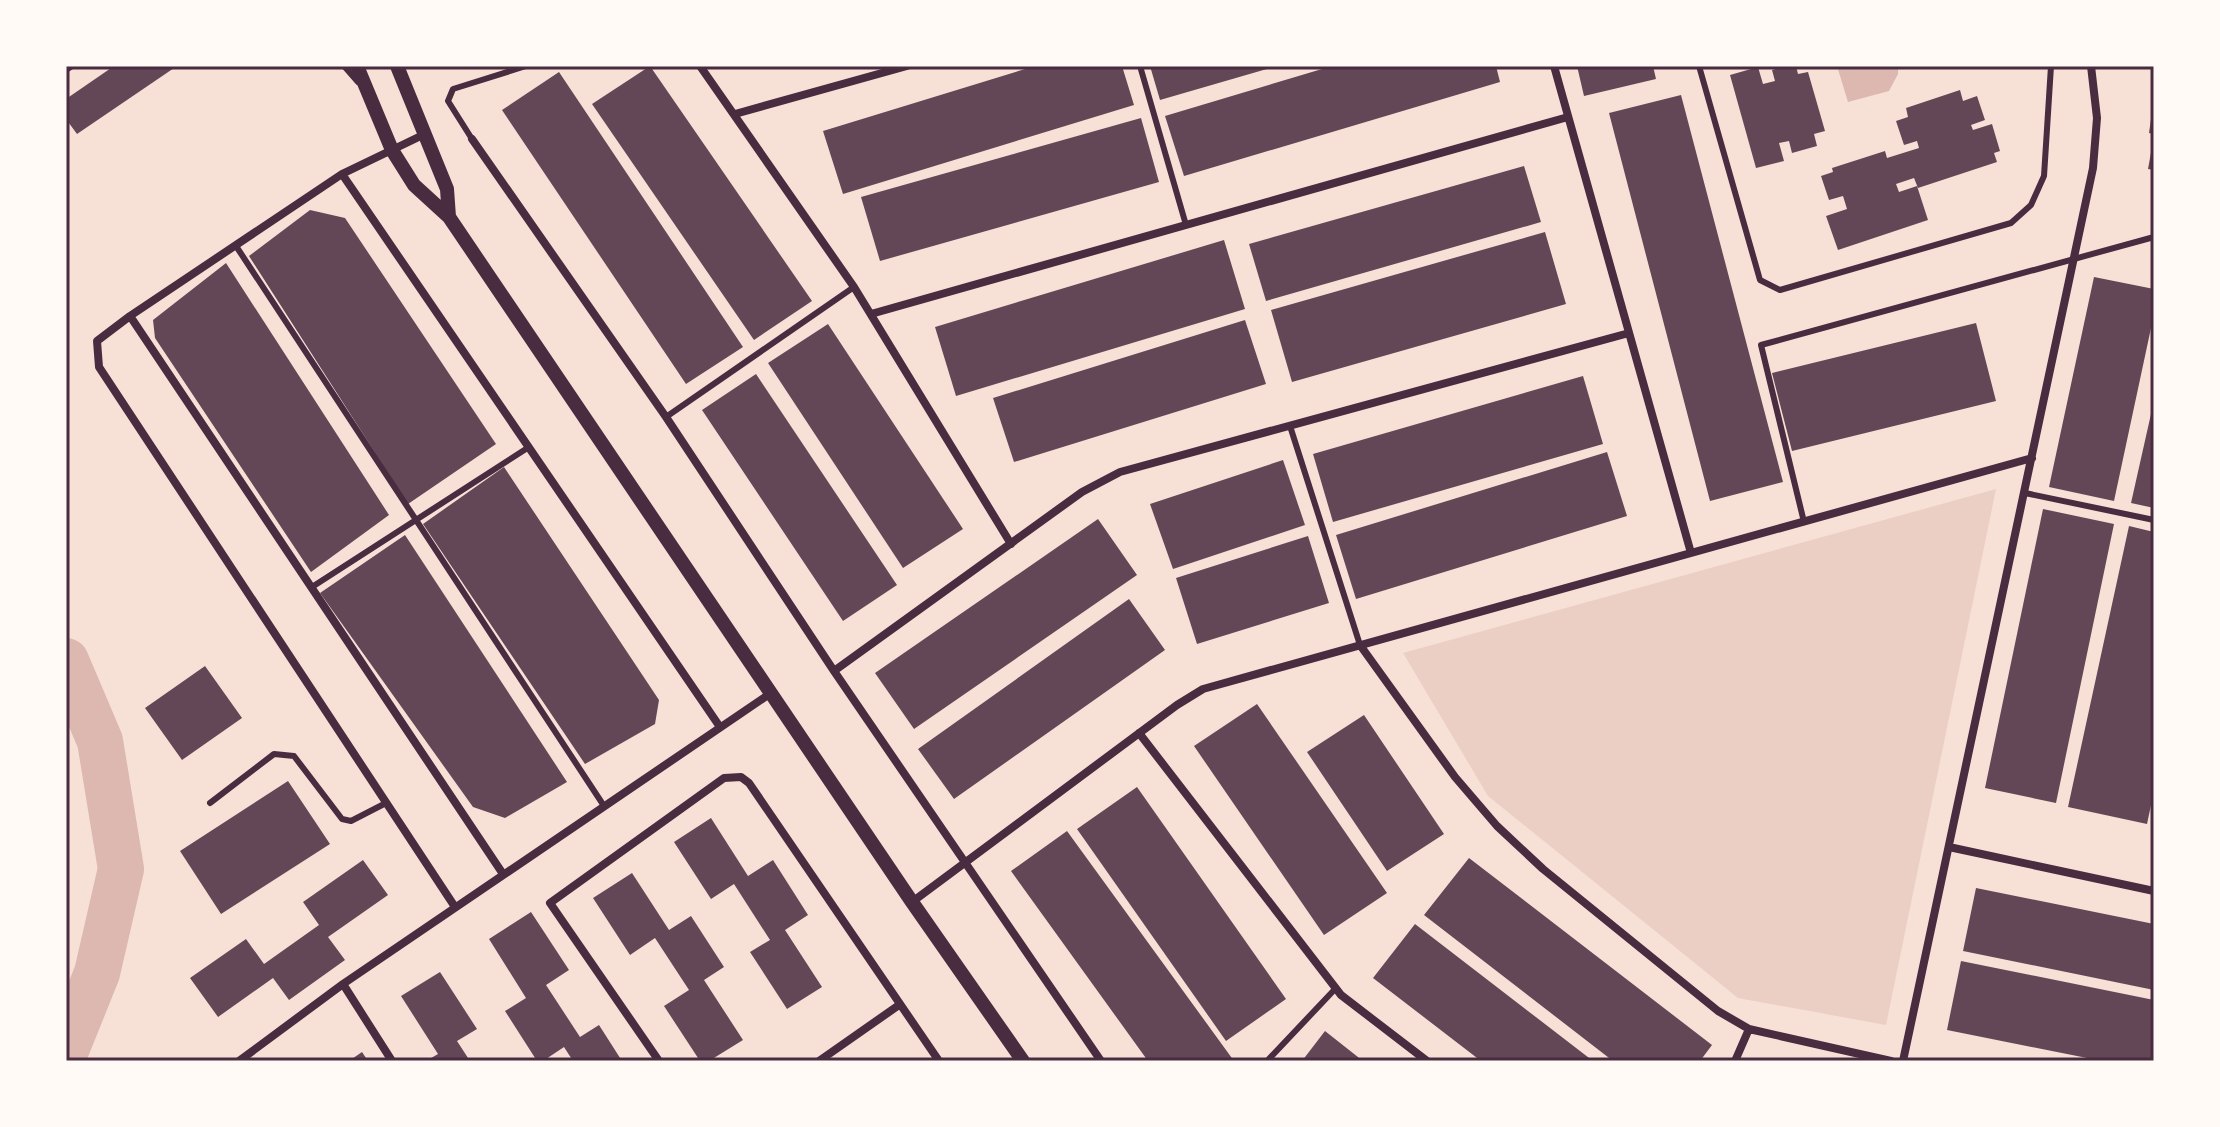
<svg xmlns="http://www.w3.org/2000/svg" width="2220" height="1127" font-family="'PT Sans',sans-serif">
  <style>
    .green { fill: #ebcfc5 }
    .water { fill: #dcb8b0 }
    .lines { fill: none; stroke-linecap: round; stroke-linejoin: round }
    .river { stroke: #dcb8b0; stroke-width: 46 }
    .building { fill: #644757 }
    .service { stroke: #4a2c40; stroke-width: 6 }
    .minor { stroke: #4a2c40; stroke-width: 8 }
    .tertiary { stroke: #4a2c40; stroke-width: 14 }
    .neatline { fill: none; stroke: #4a2c40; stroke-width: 3 }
  </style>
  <rect width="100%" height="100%" fill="#f7e1d7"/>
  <path class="green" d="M 1996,489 L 1886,1025 L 1738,998 L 1488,796 L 1403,653 Z"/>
  <path class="water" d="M 1837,66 L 1898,66 L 1898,74 L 1889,91 L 1848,102 Z"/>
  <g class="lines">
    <path class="river" d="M 66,661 L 100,741 L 121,869 L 97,973 L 66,1050"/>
  </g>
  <path class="building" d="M 114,66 L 177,66 L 77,134 L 66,119 L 66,99 Z
    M 650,66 L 812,301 L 754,340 L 592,104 Z
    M 1035,66 L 1122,66 L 1134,105 L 843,194 L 823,131 Z
    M 1150,66 L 1274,66 L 1274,67 L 1160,100 Z
    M 1332,66 L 1496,66 L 1500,82 L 1184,176 L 1165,116 Z
    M 1577,66 L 1653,66 L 1656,79 L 1584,96 Z
    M 1786,66 L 1796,66 L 1798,74 L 1808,72 L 1825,131 L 1814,134 L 1817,146 L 1792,153 L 1789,141 L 1779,143 L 1784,161 L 1756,168 L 1730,75 L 1758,67 L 1763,84 L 1775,81 L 1772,70 Z
    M 559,72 L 743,347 L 686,384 L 502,110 Z
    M 1960,90 L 1963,101 L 1977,96 L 1985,120 L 1971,125 L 1973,130 L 1992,124 L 2000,151 L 1994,153 L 1997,162 L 1918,188 L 1914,178 L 1896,184 L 1899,192 L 1917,186 L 1928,220 L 1838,250 L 1826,216 L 1847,209 L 1843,196 L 1829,200 L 1821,176 L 1833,172 L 1832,168 L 1885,151 L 1887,158 L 1919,148 L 1917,141 L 1904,145 L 1896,121 L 1908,117 L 1906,108 Z
    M 1681,95 L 1783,482 L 1710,501 L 1609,113 Z
    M 2152,112 L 2154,112 L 2154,134 L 2149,133 Z
    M 1141,118 L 1159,182 L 880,261 L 861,197 Z
    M 2152,147 L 2154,147 L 2154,170 L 2148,169 Z
    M 1524,166 L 1541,222 L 1266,301 L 1249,244 Z
    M 310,210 L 345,218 L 496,444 L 408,504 L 249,256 Z
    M 1545,232 L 1566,304 L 1292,382 L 1271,310 Z
    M 1224,240 L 1245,309 L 956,396 L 935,327 Z
    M 226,263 L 389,515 L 311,572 L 155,338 L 153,320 Z
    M 2094,277 L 2154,289 L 2154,314 L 2114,501 L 2049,487 Z
    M 1245,320 L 1266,384 L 1014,462 L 993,398 Z
    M 1976,323 L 1996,401 L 1792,451 L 1772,373 Z
    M 828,324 L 963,529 L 903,568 L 768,363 Z
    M 756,374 L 897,585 L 843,621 L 702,410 Z
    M 1583,376 L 1603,444 L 1333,522 L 1313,454 Z
    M 2153,405 L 2154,405 L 2154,508 L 2131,503 Z
    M 1607,452 L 1627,516 L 1356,599 L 1336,535 Z
    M 1283,460 L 1305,525 L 1173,569 L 1150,504 Z
    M 504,467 L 659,700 L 655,724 L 585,764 L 423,524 Z
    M 2043,509 L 2114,524 L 2056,803 L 1985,788 Z
    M 1098,519 L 1137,575 L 914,729 L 875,673 Z
    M 2129,526 L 2154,532 L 2154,791 L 2147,824 L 2068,807 Z
    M 405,535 L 567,782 L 505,818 L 473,807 L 320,593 Z
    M 1308,536 L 1329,603 L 1197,644 L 1176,578 Z
    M 1129,599 L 1165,650 L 954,799 L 918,749 Z
    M 205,666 L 242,718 L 182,760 L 145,708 Z
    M 1257,704 L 1387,893 L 1324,935 L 1194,746 Z
    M 1364,715 L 1444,834 L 1387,871 L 1307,752 Z
    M 288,781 L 330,844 L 221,914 L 180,851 Z
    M 1137,787 L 1286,999 L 1226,1041 L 1077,829 Z
    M 711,818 L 748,876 L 773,860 L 808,915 L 785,930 L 822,987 L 787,1009 L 750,952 L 770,940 L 734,884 L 711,899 L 674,842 Z
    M 1067,831 L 1234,1061 L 1148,1061 L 1011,871 Z
    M 1469,858 L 1712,1045 L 1700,1061 L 1613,1061 L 1424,915 Z
    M 363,860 L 388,895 L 328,937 L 345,960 L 289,1000 L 273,978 L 218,1017 L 190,978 L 246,939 L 264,964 L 319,925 L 303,902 Z
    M 632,873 L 669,930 L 691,916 L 724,967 L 704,980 L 743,1040 L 709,1061 L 700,1061 L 664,1006 L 689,990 L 655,938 L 630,955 L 593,898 Z
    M 1976,888 L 2154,924 L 2154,990 L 1963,951 Z
    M 531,912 L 569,970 L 546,985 L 580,1037 L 599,1025 L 622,1061 L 573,1061 L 564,1047 L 543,1061 L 537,1061 L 505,1011 L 526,998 L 489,939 Z
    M 1415,924 L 1593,1061 L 1481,1061 L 1373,978 Z
    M 1961,961 L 2154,1000 L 2154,1061 L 2102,1061 L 1947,1030 Z
    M 440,972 L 477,1029 L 457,1041 L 470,1061 L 426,1061 L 438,1054 L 401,996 Z
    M 1325,1031 L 1363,1061 L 1302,1061 Z
    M 362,1052 L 368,1061 L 349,1061 Z"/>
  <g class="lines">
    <path class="service" d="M 344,66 L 358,82
      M 1140,66 L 1186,225
      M 1699,66 L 1760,280 L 1780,290 L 2011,223 L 2031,205 L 2044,176 L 2051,66
      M 66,70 L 72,66
      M 472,139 L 448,101 L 453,89 L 526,66
      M 236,246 L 604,806
      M 666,417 L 854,287
      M 1290,426 L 1360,645
      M 2025,493 L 2154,520
      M 1804,522 L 1761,345 L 2154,237
      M 312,587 L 529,447
      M 210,803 L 274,754 L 294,756 L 342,819 L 351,821 L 386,803
      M 1267,1061 L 1336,988"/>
    <path class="minor" d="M 700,66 L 854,287 L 1011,544
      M 1554,66 L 1691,553
      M 735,114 L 907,66
      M 425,134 L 342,174 L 130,316 L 97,341 L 99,367 L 455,907
      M 472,139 L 666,417 L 834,671 L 1101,1061
      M 342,174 L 720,727
      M 871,314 L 1568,117
      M 130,316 L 503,874
      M 1360,645 L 1455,777 L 1497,826 L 1543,869 L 1718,1011 L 1749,1029 L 1891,1061
      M 834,671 L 1082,492 L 1120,472 L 1629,333
      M 1139,733 L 1341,995 L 1427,1061
      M 1949,847 L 2154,891
      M 912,902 L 1177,705 L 1203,689 L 2032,458
      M 343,984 L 392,1061
      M 239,1061 L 343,984 L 771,693
      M 659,1061 L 550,903 L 724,778 L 741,777 L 749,783 L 939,1061
      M 819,1061 L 899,1005
      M 1735,1061 L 1749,1029
      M 1903,1061 L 2093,168 L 2097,118 L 2091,66"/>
    <path class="tertiary" d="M 357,66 L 392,150 L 414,185 L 449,217 L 912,902 L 1023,1061
      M 397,66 L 447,189 L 449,217"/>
  </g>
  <rect width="2220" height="1127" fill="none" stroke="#fffaf5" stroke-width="136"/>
  <rect x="68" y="68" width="2084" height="991" class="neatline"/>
</svg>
